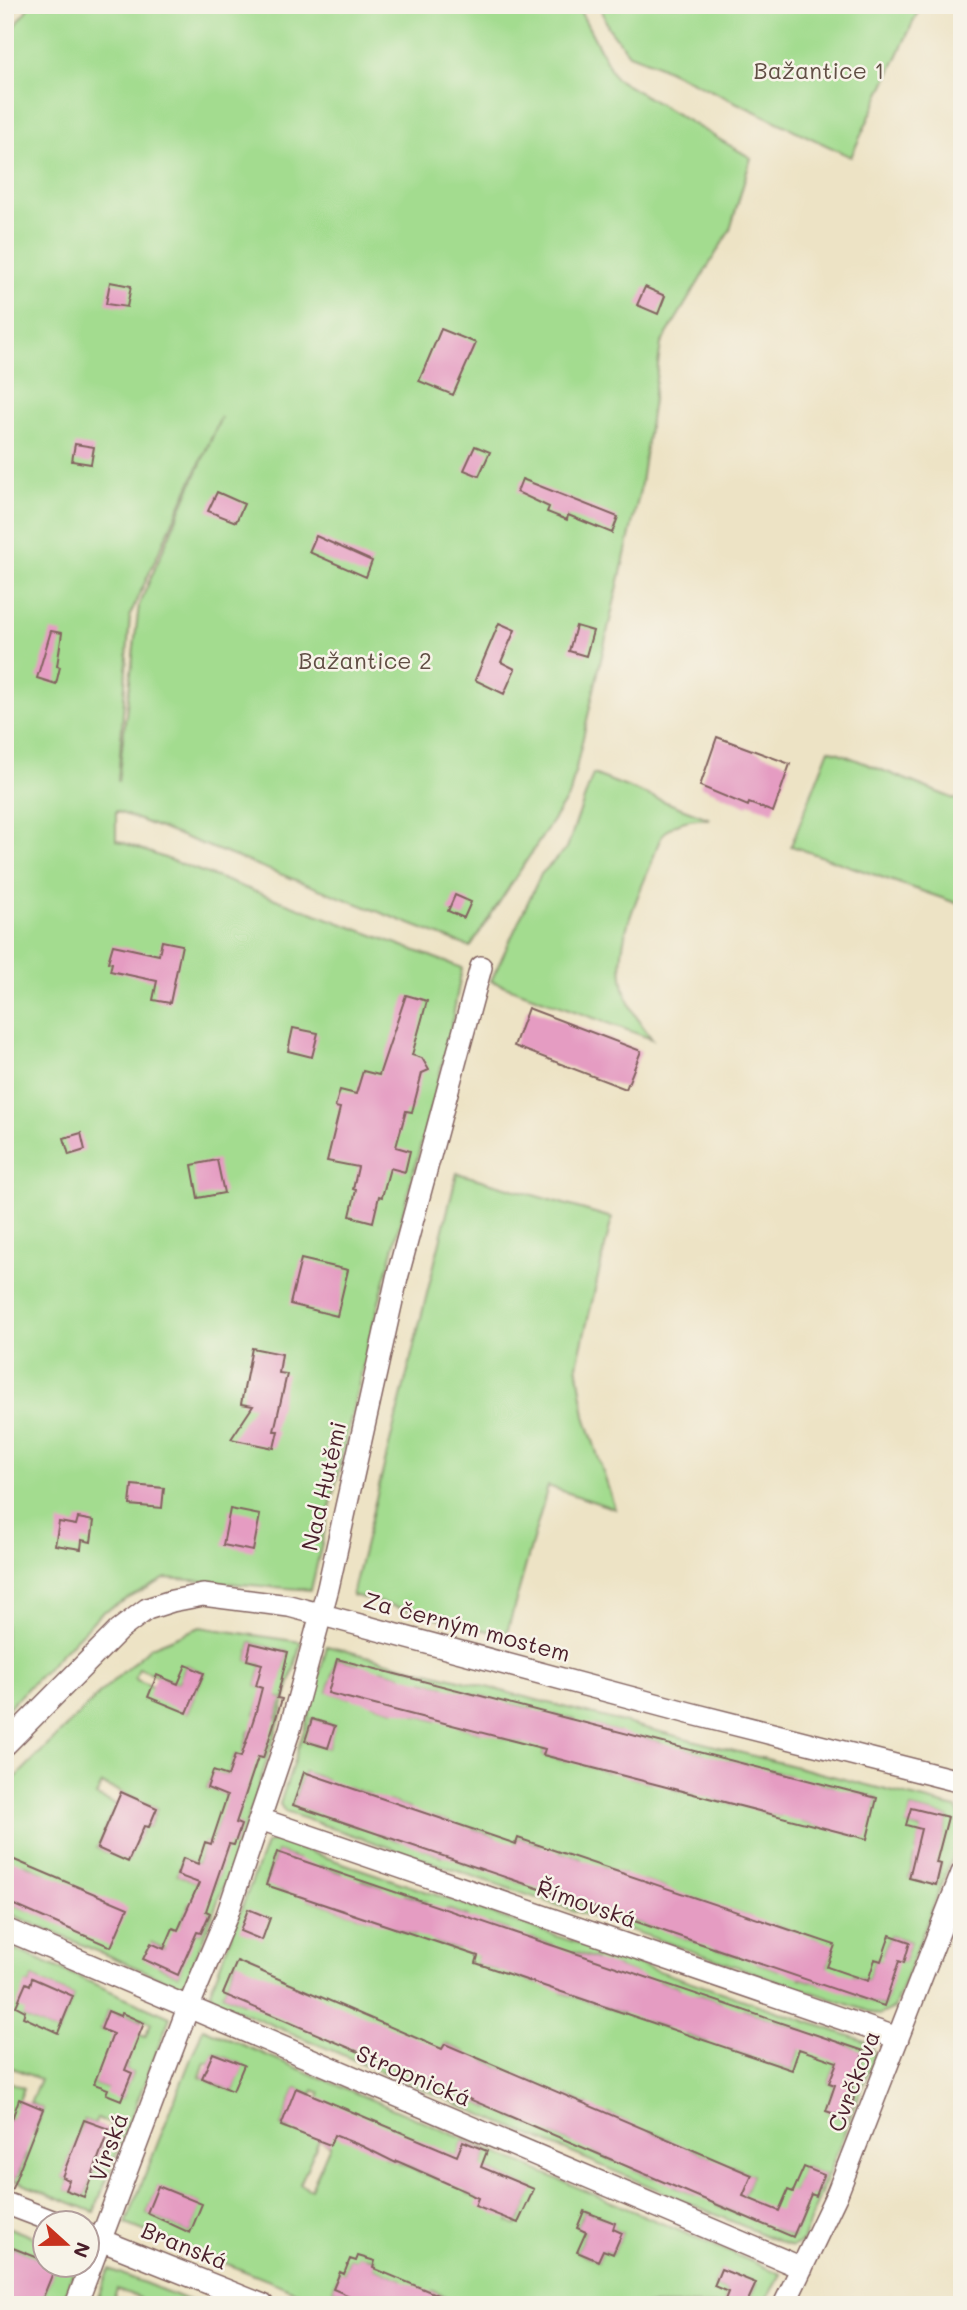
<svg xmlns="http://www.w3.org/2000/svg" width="967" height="2310" font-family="Mali,sans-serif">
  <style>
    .green { fill: #a3dc8f; stroke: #767e5d; stroke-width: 2; fill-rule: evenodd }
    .building { fill: #e59cc2 }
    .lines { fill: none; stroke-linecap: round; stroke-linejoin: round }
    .minor-casing { stroke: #836461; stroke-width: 24 }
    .minor { stroke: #fff; stroke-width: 21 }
    .rail-casing { stroke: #4a1f2b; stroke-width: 8 }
    .rail { stroke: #f7f3e8; stroke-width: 5; stroke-dasharray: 16; stroke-linecap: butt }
    .labels { text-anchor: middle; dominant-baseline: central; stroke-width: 5; stroke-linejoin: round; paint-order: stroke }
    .park-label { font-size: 23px; fill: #604e44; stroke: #f7f3e8 }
    .street-label { font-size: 23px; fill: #4a1f2b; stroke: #f7f3e8 }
  </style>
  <rect width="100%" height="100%" fill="#f7f3e8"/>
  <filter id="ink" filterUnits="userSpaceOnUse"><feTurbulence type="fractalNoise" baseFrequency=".0143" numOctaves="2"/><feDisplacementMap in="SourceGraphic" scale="14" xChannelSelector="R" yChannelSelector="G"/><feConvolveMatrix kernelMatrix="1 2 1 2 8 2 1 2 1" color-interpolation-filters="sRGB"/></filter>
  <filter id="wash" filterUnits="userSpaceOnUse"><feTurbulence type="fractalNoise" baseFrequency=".00686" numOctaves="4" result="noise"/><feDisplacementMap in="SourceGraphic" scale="28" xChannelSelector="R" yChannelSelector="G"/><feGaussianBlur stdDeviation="1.57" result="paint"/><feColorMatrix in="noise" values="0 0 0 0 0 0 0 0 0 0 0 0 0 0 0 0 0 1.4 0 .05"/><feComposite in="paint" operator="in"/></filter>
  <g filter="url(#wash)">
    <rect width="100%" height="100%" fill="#ede3c5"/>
    <path class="green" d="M 30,5 L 577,5 L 615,78 L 751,158 L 730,230 L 661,344 L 640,490 L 570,794 L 470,947 L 116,811 L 116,840 L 462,968 L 449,1038 L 368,1344 L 311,1590 L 166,1578 L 101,1613 L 5,1711 L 5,41 ZM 221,417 L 139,605 L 118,782 L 130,615 Z
      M 600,5 L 921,5 L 851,157 L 653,63 L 629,54 L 608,27 Z
      M 829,749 L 962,802 L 962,905 L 791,846 Z
      M 593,774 L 710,819 C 694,818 678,820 665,832 C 658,839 655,853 652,862 C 636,901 612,948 625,992 C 630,1010 642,1025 652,1039 L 491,981 L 541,874 L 567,848 Z
      M 457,1173 L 612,1218 L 577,1365 L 585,1416 L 615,1509 L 548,1486 L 506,1636 L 352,1595 Z
      M 200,1627 L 301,1642 C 271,1758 232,1871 186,1981 L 177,1985 L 5,1912 L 5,1895 L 9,1903 L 30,1911 L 46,1874 L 25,1864 L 5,1869 L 5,1788 L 103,1690 L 151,1647 ZM 251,1643 L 288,1652 L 275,1697 L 282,1699 L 276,1719 L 255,1714 L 264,1688 L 256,1686 L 262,1664 L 247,1660 ZM 186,1665 L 204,1673 L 187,1713 L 153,1687 L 135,1679 L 139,1668 L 178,1684 ZM 249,1731 L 269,1738 L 263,1758 L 257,1756 L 243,1801 L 207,1788 L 213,1772 L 228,1776 L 235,1755 L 243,1758 L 243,1751 ZM 102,1784 L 157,1808 L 149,1827 L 144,1826 L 128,1861 L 97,1848 L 112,1812 L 128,1818 L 131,1811 L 96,1796 ZM 220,1818 L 240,1825 L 234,1845 L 227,1843 L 214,1888 L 177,1875 L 183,1859 L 198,1864 L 205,1842 L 213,1845 L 213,1838 ZM 189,1904 L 210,1913 L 201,1933 L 195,1931 L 178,1975 L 158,1966 L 152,1943 L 164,1949 L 183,1926 L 181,1924 Z
      M 327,1646 L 956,1808 L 962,1820 L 962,1831 L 894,2008 L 879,2015 L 285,1812 L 280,1804 L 308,1718 ZM 337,1659 L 358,1665 L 349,1698 L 328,1692 ZM 381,1670 L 402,1676 L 401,1682 L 422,1687 L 424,1681 L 445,1687 L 436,1721 L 415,1715 L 417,1706 L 396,1701 L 394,1710 L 372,1704 ZM 467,1693 L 489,1698 L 488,1704 L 508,1709 L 510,1704 L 532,1709 L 523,1743 L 501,1737 L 503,1729 L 483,1724 L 480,1732 L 458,1726 ZM 554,1715 L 575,1720 L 574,1726 L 595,1732 L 596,1726 L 618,1732 L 607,1772 L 586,1766 L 589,1754 L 568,1749 L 565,1761 L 543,1755 ZM 312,1719 L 334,1726 L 328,1748 L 306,1741 ZM 640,1737 L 662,1743 L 660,1749 L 681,1754 L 683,1748 L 704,1754 L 694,1794 L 672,1789 L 675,1777 L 654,1771 L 651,1783 L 630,1777 ZM 726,1760 L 748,1765 L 747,1771 L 767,1776 L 769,1770 L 790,1776 L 780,1816 L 759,1811 L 761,1799 L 741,1794 L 737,1805 L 716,1800 ZM 304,1772 L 326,1779 L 315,1812 L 293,1804 ZM 813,1782 L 834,1787 L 833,1793 L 853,1798 L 855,1793 L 877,1798 L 866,1838 L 845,1833 L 848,1821 L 827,1816 L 824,1827 L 802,1822 ZM 347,1787 L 369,1794 L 366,1801 L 387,1807 L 389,1801 L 410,1808 L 399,1841 L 378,1834 L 379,1828 L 359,1821 L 357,1827 L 336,1819 ZM 911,1808 L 948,1817 L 935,1862 L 941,1864 L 936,1885 L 909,1878 L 914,1857 L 922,1859 L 924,1853 L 916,1851 L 922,1830 L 907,1825 ZM 432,1816 L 453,1823 L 450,1831 L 470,1838 L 474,1829 L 495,1837 L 484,1870 L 462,1863 L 464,1857 L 444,1850 L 441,1856 L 421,1848 ZM 518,1838 L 540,1845 L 536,1857 L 556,1864 L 560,1852 L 581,1859 L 568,1898 L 547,1891 L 548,1886 L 528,1879 L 526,1884 L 505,1877 ZM 603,1867 L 624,1874 L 620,1885 L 640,1892 L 644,1881 L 665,1888 L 652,1927 L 631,1920 L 633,1914 L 613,1907 L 611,1913 L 590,1906 ZM 687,1896 L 708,1903 L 705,1914 L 725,1921 L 729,1910 L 750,1917 L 737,1956 L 716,1949 L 717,1943 L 697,1936 L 695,1942 L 674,1934 ZM 772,1924 L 793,1931 L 789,1943 L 809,1950 L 813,1938 L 834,1946 L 821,1984 L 800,1978 L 802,1972 L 782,1965 L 779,1970 L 758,1963 ZM 890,1935 L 910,1942 L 904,1962 L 897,1961 L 884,2006 L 848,1993 L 853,1976 L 868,1981 L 875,1960 L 883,1962 L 885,1957 L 883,1955 Z
      M 275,1840 L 870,2043 L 875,2055 L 802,2241 L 792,2247 L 214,2000 L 210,1992 L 266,1844 ZM 277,1852 L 298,1859 L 287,1892 L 266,1884 ZM 320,1866 L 341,1873 L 340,1879 L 360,1886 L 363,1880 L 383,1888 L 372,1920 L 309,1899 ZM 405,1895 L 426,1902 L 424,1908 L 444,1915 L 447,1909 L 468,1916 L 457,1949 L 436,1942 L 418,1927 L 415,1935 L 394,1928 ZM 489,1924 L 510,1931 L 509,1937 L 531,1938 L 552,1945 L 538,1984 L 518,1977 L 501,1959 L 497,1970 L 476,1963 ZM 574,1952 L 595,1959 L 593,1965 L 616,1967 L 636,1974 L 623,2013 L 561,1992 ZM 236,1962 L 257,1971 L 243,2003 L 223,1994 ZM 658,1981 L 679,1988 L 677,1994 L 700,1995 L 721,2003 L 707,2042 L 687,2035 L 670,2016 L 666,2028 L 645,2020 ZM 743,2010 L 805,2031 L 792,2070 L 771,2063 L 775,2052 L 755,2045 L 750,2056 L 729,2049 ZM 445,2044 L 465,2052 L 461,2064 L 480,2072 L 485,2061 L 506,2070 L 490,2108 L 469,2099 L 452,2085 L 449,2090 L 429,2082 ZM 844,2044 L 864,2052 L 848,2096 L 854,2098 L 847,2118 L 827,2111 L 833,2091 L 837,2086 L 829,2083 ZM 527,2079 L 547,2088 L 543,2099 L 562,2107 L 568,2096 L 588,2105 L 571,2143 L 551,2134 L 534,2120 L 531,2126 L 511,2117 ZM 609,2114 L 629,2123 L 625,2134 L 650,2131 L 670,2140 L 654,2178 L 633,2169 L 635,2163 L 613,2161 L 593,2152 ZM 691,2149 L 711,2158 L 707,2169 L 732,2166 L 752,2175 L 736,2213 L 715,2204 L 698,2190 L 695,2195 L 675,2187 ZM 804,2167 L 824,2175 L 816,2195 L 810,2193 L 793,2237 L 772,2228 L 796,2187 Z
      M 5,1945 L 170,2017 L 94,2212 L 5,2177 L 17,2177 L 26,2154 L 14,2149 L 15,2121 L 5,2117 L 5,2080 L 24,2088 L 17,2105 L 22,2129 L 34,2133 L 43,2109 L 30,2103 L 40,2079 L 5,2065 ZM 32,1978 L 73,1996 L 58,2033 L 23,2017 L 27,2011 L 27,1984 L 30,1985 ZM 108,2011 L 120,2016 L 122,2013 L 141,2021 L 142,2019 L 151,2023 L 145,2037 L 137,2034 L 133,2042 L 101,2029 ZM 127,2065 L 125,2070 L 132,2073 L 121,2099 L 117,2098 L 118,2093 L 95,2084 ZM 97,2118 L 111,2124 L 84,2197 L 66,2190 L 69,2180 L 63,2177 L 84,2120 L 95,2124 Z
      M 203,2028 L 781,2274 L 763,2305 L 746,2305 L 756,2284 L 721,2270 L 714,2286 L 728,2292 L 723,2305 L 464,2305 L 433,2291 L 430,2298 L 400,2287 L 402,2280 L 373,2268 L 375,2259 L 359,2256 L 356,2261 L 350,2259 L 344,2274 L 340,2273 L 333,2289 L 372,2305 L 330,2305 L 126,2224 ZM 214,2053 L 243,2065 L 233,2091 L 200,2077 L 205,2062 L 209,2063 ZM 296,2088 L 312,2095 L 314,2090 L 321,2093 L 317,2102 L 289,2130 L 281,2126 ZM 319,2140 L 330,2145 L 311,2189 L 300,2184 ZM 463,2142 L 487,2151 L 480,2169 L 456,2159 ZM 451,2154 L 439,2180 L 384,2157 ZM 486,2169 L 533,2189 L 517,2226 L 508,2222 L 512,2213 L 467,2194 L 472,2182 L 480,2185 ZM 158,2187 L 201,2204 L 190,2233 L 147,2213 ZM 584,2211 L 614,2223 L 613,2229 L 622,2233 L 613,2254 L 603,2250 L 598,2261 L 577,2252 L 586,2232 L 577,2227 Z
      M 5,2226 L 45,2242 L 45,2261 L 13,2248 L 5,2267 Z
      M 55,2265 L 76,2265 L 61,2305 L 40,2305 Z
      M 109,2269 L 200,2305 L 137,2305 L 140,2298 L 117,2289 L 111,2305 L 95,2305 Z"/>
    <g id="blocks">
      <path class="building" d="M 110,282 L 131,286 L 127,307 L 106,304 Z
        M 645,287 L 665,296 L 658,314 L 637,305 Z
        M 441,329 L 476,343 L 453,395 L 419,381 Z
        M 75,444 L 94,447 L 91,464 L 72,461 Z
        M 475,446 L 490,452 L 479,476 L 464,470 Z
        M 522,479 L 618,517 L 612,533 L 568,515 L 567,520 L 547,512 L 549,507 L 517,492 Z
        M 217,492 L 244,504 L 236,522 L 208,511 Z
        M 316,536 L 372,561 L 366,577 L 309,552 Z
        M 499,623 L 515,630 L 501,662 L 515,669 L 504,694 L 475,680 Z
        M 576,626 L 593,631 L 586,656 L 569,651 Z
        M 51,631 L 62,633 L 57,666 L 60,667 L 56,684 L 37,678 Z
        M 717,737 L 790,764 L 773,812 L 749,803 L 748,806 L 700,786 Z
        M 455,895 L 471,902 L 464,918 L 448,911 Z
        M 162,941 L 182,945 L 170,1003 L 153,1000 L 157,981 L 110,971 L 112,963 L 108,962 L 113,945 L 159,955 Z
        M 406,995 L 427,1001 L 412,1055 L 422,1058 L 429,1070 L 422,1073 L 412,1112 L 406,1111 L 396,1147 L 410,1151 L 405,1172 L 390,1168 L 382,1197 L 379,1196 L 373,1222 L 350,1216 L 356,1190 L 353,1189 L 358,1167 L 327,1161 L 340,1108 L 335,1107 L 340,1090 L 356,1094 L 363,1071 L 379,1075 Z
        M 528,1008 L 641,1051 L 626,1089 L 514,1046 Z
        M 293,1028 L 318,1033 L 312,1057 L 288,1051 Z
        M 81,1133 L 85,1150 L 69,1155 L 64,1138 Z
        M 217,1160 L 224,1193 L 198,1198 L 192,1165 Z
        M 301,1259 L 348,1270 L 337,1316 L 290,1304 Z
        M 252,1348 L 282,1354 L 279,1373 L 287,1374 L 274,1431 L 278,1431 L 274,1448 L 231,1439 L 253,1406 L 241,1404 Z
        M 132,1485 L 164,1488 L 162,1508 L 130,1505 Z
        M 230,1509 L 260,1515 L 253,1551 L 223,1545 Z
        M 78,1518 L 94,1521 L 91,1542 L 82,1540 L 81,1549 L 55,1545 L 59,1522 L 76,1525 Z
        M 251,1643 L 288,1652 L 277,1698 L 282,1699 L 263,1758 L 258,1757 L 236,1823 L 241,1825 L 234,1845 L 229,1844 L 206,1911 L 210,1913 L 201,1933 L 197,1932 L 178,1975 L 143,1959 L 151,1943 L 164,1949 L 173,1928 L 178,1930 L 199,1883 L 177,1875 L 183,1858 L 198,1864 L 205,1842 L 211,1844 L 227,1796 L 207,1788 L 213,1771 L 228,1776 L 235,1755 L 241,1757 L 255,1715 L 262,1688 L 256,1686 L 262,1664 L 247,1660 Z
        M 337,1659 L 877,1798 L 867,1839 L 543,1755 L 545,1749 L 328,1693 Z
        M 186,1665 L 204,1673 L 187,1713 L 148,1697 L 157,1675 L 178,1684 Z
        M 312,1719 L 335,1726 L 328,1748 L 305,1741 Z
        M 304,1772 L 516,1844 L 518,1838 L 835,1945 L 827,1967 L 868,1981 L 875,1959 L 881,1961 L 890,1935 L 910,1942 L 904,1963 L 899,1961 L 884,2006 L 293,1805 Z
        M 121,1792 L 157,1808 L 149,1827 L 144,1826 L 128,1862 L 97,1848 Z
        M 911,1808 L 948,1817 L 936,1863 L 941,1864 L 936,1885 L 909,1878 L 921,1829 L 906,1825 Z
        M 277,1852 L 864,2051 L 849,2096 L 854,2098 L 847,2118 L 826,2111 L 835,2085 L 829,2083 L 837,2062 L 799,2049 L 792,2070 L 476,1963 L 478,1956 L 266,1885 Z
        M 5,1856 L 128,1908 L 111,1947 L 5,1901 Z
        M 248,1909 L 270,1918 L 262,1940 L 240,1931 Z
        M 237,1961 L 442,2049 L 445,2044 L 752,2175 L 743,2196 L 779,2211 L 788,2190 L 793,2192 L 804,2167 L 824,2175 L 816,2196 L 811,2194 L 793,2237 L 223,1994 Z
        M 32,1978 L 73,1996 L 58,2033 L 23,2017 L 25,2011 L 16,2006 L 26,1983 L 30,1985 Z
        M 108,2011 L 120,2016 L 122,2013 L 144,2023 L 125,2070 L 132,2073 L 121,2100 L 106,2094 L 108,2089 L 94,2084 L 113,2034 L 101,2029 Z
        M 213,2053 L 244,2065 L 233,2091 L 202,2078 Z
        M 296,2088 L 457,2156 L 463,2141 L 487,2151 L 481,2167 L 534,2189 L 518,2223 L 475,2206 L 478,2198 L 467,2193 L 467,2192 L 397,2161 L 396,2163 L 362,2146 L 334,2135 L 330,2145 L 281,2126 Z
        M 19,2099 L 43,2109 L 11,2191 L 5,2190 L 5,2117 L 12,2119 Z
        M 84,2120 L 109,2129 L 84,2197 L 65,2190 L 69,2180 L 62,2177 Z
        M 158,2186 L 202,2204 L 190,2233 L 147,2213 Z
        M 584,2211 L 615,2223 L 613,2229 L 622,2233 L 613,2254 L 603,2250 L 598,2261 L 577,2252 L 586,2232 L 577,2228 Z
        M 13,2248 L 46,2261 L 46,2264 L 56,2265 L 40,2305 L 5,2305 L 5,2267 Z
        M 358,2256 L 375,2261 L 373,2268 L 462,2305 L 371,2305 L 333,2289 L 340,2272 L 344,2274 L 350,2259 L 356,2261 Z
        M 721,2269 L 756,2283 L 746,2305 L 723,2305 L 728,2292 L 714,2286 Z"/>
    </g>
  </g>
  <g filter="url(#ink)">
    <use href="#blocks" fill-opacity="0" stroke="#836461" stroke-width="2"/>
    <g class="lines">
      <defs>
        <path id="minor" d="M 5,1745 L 119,1630 L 147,1609 L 172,1601 L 203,1595 L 289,1606 L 689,1713 L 962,1782
          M 260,1819 L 898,2038
          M 5,1929 L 802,2268
          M 5,2203 L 55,2222
          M 88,2235 L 263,2305
          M 76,2305 L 188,2008 L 227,1915 L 290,1729 L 328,1588 L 397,1278 L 481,967
          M 784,2305 L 837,2194 L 962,1873"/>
      </defs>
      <use href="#minor" class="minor-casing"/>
      <use href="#minor" class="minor"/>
      <defs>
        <path id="rail" d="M 5,9 L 8,5"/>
      </defs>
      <use href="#rail" class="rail-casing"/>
      <use href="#rail" class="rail"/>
    </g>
  </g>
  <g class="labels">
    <g class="park-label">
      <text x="819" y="70">Bažantice 1</text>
      <text x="365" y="660">Bažantice 2</text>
    </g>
    <g class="street-label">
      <text transform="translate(323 1486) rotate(-77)">Nad Hutěmi</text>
      <text transform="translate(467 1626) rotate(15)">Za černým mostem</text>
      <text transform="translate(587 1903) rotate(19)">Římovská</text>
      <text transform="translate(414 2075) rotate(23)">Stropnická</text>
      <text transform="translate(853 2081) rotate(-69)">Cvrčkova</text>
      <text transform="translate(108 2147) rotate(-70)">Vírská</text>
      <text transform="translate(185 2245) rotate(22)">Branská</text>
    </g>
  </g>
  <rect width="967" height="2310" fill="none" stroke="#f7f3e8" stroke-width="28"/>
  <g transform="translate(66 2244) rotate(111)"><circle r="33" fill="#f7f3e8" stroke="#b29e9c" stroke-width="2"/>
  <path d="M0-5L12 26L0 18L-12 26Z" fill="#c8321e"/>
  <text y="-10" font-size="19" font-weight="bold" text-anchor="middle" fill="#4a1f2b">N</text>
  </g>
</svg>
